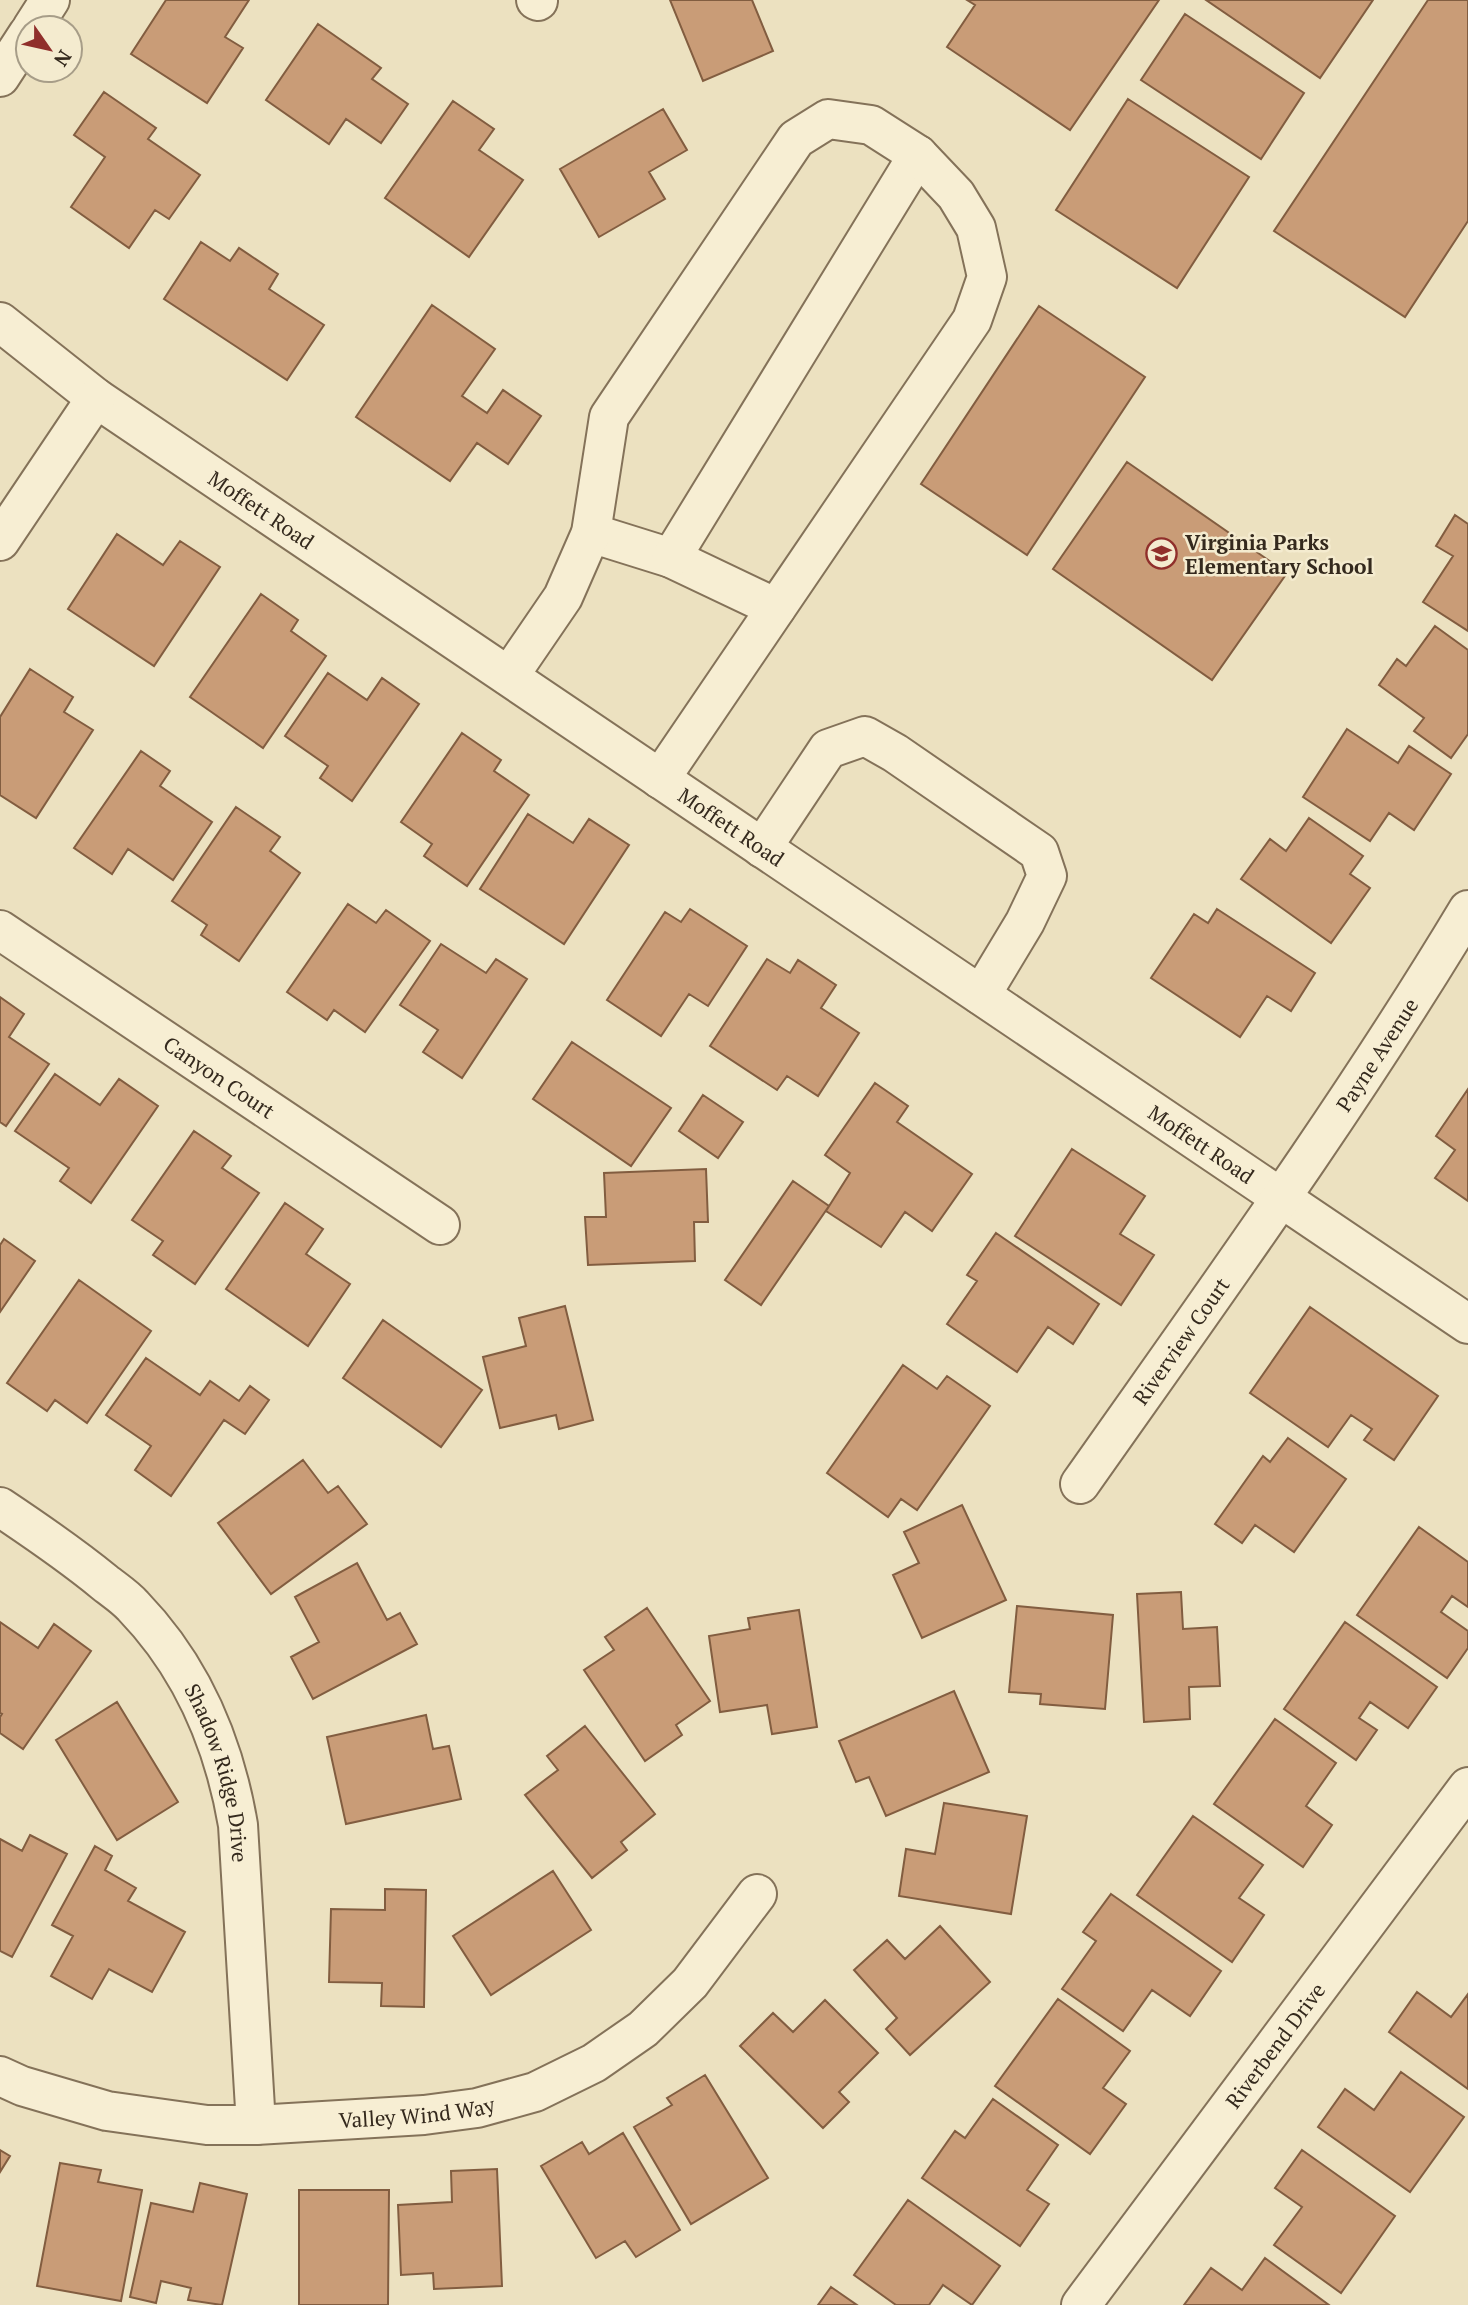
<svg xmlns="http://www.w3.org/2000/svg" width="1468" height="2305" font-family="'PT Serif',serif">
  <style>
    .building { fill: #c99c77; stroke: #825d40; stroke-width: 2 }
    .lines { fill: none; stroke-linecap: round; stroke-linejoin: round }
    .minor-casing { stroke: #847259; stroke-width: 42 }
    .minor { stroke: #f7eed3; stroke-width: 38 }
    .labels { text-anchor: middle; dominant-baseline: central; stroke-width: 5; stroke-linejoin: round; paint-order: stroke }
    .street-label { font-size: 21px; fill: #34291d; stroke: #f4ebcf }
    .poi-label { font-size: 21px; font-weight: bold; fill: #34291d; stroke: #f4ebcf; text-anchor: start }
  </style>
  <rect width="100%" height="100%" fill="#ece1c0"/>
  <path class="building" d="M 166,0 L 249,0 L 225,37 L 243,48 L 207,103 L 131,54 Z
    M 670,0 L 752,0 L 773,51 L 703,81 Z
    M 967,0 L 1159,0 L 1070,130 L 947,47 L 975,5 Z
    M 1206,0 L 1373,0 L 1320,78 Z
    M 1428,0 L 1468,0 L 1468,221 L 1405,317 L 1274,231 Z
    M 1185,14 L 1304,93 L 1261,159 L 1141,80 Z
    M 318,24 L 381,68 L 372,79 L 408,104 L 381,143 L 346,119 L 329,144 L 266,100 Z
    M 104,92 L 156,128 L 148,139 L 200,175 L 169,219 L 155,210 L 129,248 L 71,207 L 105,157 L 74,135 Z
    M 1128,99 L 1249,177 L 1177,288 L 1056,210 Z
    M 453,101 L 494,129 L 479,150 L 523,180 L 469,257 L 385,198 Z
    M 663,109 L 687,150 L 649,172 L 665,199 L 599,237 L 560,169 Z
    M 201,242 L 230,261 L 239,248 L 278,274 L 269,289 L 324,325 L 287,380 L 164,299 Z
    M 432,305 L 495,349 L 462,396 L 487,413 L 503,390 L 541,416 L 508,464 L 477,443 L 450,481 L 356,417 Z
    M 1039,306 L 1145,377 L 1027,555 L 921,484 Z
    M 1127,462 L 1287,573 L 1212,680 L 1053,569 Z
    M 1455,515 L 1468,524 L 1468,631 L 1423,602 L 1453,556 L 1436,546 Z
    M 117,534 L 163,565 L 180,541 L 220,567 L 154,666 L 68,609 Z
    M 261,594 L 298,620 L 291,631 L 326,656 L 263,748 L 190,697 Z
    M 1435,626 L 1468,650 L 1468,734 L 1451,758 L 1414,731 L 1424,718 L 1379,685 L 1397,659 L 1406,666 Z
    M 30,669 L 73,697 L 64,712 L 93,730 L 36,818 L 0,795 L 0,717 Z
    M 328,673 L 367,700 L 382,678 L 419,704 L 352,801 L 320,778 L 328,766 L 285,736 Z
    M 1347,729 L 1398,763 L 1409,746 L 1451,774 L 1414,830 L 1389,813 L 1370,841 L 1303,797 Z
    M 462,733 L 501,760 L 494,771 L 529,795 L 467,886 L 424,856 L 432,844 L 401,822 Z
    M 141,751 L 170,771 L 160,786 L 212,822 L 173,880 L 128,849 L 112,874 L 74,848 Z
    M 236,807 L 280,837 L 270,851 L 300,873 L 239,961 L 201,935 L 207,925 L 172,901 Z
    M 528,814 L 573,843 L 589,819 L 629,845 L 564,944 L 480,889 Z
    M 1309,818 L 1363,856 L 1350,874 L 1370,888 L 1331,943 L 1241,879 L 1270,839 L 1286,851 Z
    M 348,904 L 376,923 L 386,910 L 430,941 L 365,1032 L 334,1010 L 327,1020 L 287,992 Z
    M 690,909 L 747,946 L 708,1006 L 689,994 L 661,1036 L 607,1000 L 665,912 L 681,922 Z
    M 1217,909 L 1315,973 L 1291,1011 L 1267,996 L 1240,1037 L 1151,978 L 1194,914 L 1208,923 Z
    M 441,944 L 486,973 L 496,959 L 527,979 L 462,1078 L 423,1052 L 438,1030 L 400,1005 Z
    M 767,959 L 790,973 L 798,960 L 836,985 L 821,1008 L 859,1033 L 818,1096 L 787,1076 L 777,1090 L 710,1046 Z
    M 0,997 L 24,1014 L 9,1037 L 49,1064 L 6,1126 L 0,1122 Z
    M 572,1042 L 671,1108 L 631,1166 L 533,1099 Z
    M 55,1074 L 100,1105 L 119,1079 L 158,1106 L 91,1203 L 60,1181 L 69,1168 L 15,1131 Z
    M 875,1083 L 908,1106 L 897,1122 L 972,1174 L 932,1231 L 905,1212 L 881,1247 L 826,1211 L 850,1173 L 825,1155 Z
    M 1468,1089 L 1468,1201 L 1435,1178 L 1455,1150 L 1436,1136 Z
    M 703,1095 L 743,1122 L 718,1158 L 679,1131 Z
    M 194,1131 L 231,1156 L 222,1168 L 259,1193 L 195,1284 L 153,1255 L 163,1241 L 132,1220 Z
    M 1072,1149 L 1145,1196 L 1120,1234 L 1154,1255 L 1121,1305 L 1015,1236 Z
    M 706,1169 L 708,1222 L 694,1222 L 695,1261 L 588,1265 L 585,1217 L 606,1217 L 604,1173 Z
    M 793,1181 L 829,1206 L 761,1305 L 725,1280 Z
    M 285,1203 L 323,1229 L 306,1254 L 350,1284 L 308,1346 L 226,1289 Z
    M 996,1233 L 1099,1304 L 1073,1344 L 1048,1327 L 1017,1372 L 947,1324 L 977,1281 L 967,1275 Z
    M 4,1239 L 35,1261 L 0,1312 L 0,1245 Z
    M 79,1280 L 151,1331 L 87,1423 L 55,1400 L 47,1411 L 7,1383 Z
    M 565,1306 L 593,1420 L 559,1429 L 556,1415 L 500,1428 L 483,1357 L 526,1346 L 519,1318 Z
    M 1310,1307 L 1438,1396 L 1394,1460 L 1364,1440 L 1372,1429 L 1351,1415 L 1328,1447 L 1250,1393 Z
    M 383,1320 L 482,1390 L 441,1447 L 343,1378 Z
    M 146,1358 L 200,1395 L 210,1381 L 239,1401 L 250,1386 L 269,1400 L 245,1434 L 224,1420 L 171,1496 L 135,1470 L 151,1446 L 106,1415 Z
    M 903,1365 L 937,1389 L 947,1376 L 990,1406 L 917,1510 L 901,1499 L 888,1517 L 827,1473 Z
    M 1288,1438 L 1346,1479 L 1294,1552 L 1255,1525 L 1242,1543 L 1215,1524 L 1263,1456 L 1270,1462 Z
    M 303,1460 L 328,1493 L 338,1486 L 367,1524 L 271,1594 L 218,1523 Z
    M 962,1505 L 1006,1600 L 922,1638 L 893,1575 L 919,1563 L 904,1532 Z
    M 1419,1527 L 1468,1562 L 1468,1607 L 1452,1596 L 1441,1612 L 1468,1631 L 1468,1648 L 1447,1678 L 1357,1615 Z
    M 357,1563 L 387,1620 L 400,1613 L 417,1644 L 313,1699 L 291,1657 L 319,1642 L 295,1597 Z
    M 1181,1592 L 1183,1629 L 1217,1627 L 1220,1686 L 1189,1687 L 1190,1719 L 1144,1722 L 1137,1594 Z
    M 1017,1606 L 1113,1615 L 1105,1709 L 1040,1704 L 1041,1694 L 1009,1692 Z
    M 647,1608 L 710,1701 L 676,1725 L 682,1735 L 645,1761 L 584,1670 L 614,1650 L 605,1637 Z
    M 799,1610 L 817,1727 L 772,1734 L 767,1705 L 720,1712 L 709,1636 L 750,1629 L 748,1618 Z
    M 0,1622 L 38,1648 L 54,1624 L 91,1651 L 23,1749 L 0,1733 L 0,1717 L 2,1714 L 0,1713 Z
    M 1345,1622 L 1437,1687 L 1408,1728 L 1370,1702 L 1359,1718 L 1377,1730 L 1356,1760 L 1284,1709 Z
    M 954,1691 L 989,1772 L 886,1816 L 869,1777 L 856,1782 L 839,1741 Z
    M 117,1702 L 178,1802 L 117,1840 L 56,1740 Z
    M 426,1715 L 433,1749 L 449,1746 L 461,1799 L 346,1824 L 327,1737 Z
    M 1275,1719 L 1336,1763 L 1306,1806 L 1332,1825 L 1303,1867 L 1214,1804 Z
    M 585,1726 L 655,1814 L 621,1842 L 627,1850 L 592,1878 L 525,1795 L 558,1770 L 547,1756 Z
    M 944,1803 L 1027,1816 L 1011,1914 L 899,1896 L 906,1849 L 935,1854 Z
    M 1193,1816 L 1263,1865 L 1239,1898 L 1264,1915 L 1232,1962 L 1137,1895 Z
    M 30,1835 L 67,1854 L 12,1957 L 0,1951 L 0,1839 L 22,1851 Z
    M 95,1846 L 112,1856 L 105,1870 L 136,1888 L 128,1901 L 185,1932 L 152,1992 L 109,1969 L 92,1999 L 51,1976 L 73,1936 L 52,1925 Z
    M 553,1871 L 591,1930 L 491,1995 L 453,1936 Z
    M 385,1889 L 426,1890 L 424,2007 L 381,2006 L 382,1983 L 329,1982 L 331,1909 L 385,1910 Z
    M 1111,1894 L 1221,1971 L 1190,2016 L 1152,1990 L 1123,2031 L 1062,1989 L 1096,1941 L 1083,1932 Z
    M 940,1926 L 990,1982 L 910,2055 L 886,2029 L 897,2018 L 854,1970 L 887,1940 L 905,1959 Z
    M 1417,1992 L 1451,2017 L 1468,1994 L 1468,2089 L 1389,2032 Z
    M 1058,1999 L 1130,2051 L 1103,2088 L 1126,2104 L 1090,2154 L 995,2086 Z
    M 825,2000 L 878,2053 L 839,2092 L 849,2102 L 823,2128 L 740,2046 L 773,2013 L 793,2032 Z
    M 1401,2072 L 1464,2117 L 1410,2192 L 1318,2127 L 1345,2089 L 1374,2110 Z
    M 705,2075 L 768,2178 L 691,2224 L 634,2127 L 672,2105 L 667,2098 Z
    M 993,2099 L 1058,2145 L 1027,2190 L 1049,2204 L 1020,2246 L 922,2178 L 955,2131 L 965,2138 Z
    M 623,2133 L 680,2230 L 636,2257 L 625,2241 L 596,2258 L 541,2166 L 582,2142 L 589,2154 Z
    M 0,2150 L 10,2156 L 0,2172 Z
    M 1302,2150 L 1395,2216 L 1341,2293 L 1274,2245 L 1302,2207 L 1275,2188 Z
    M 60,2163 L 101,2170 L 98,2182 L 142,2190 L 121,2301 L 37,2286 Z
    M 497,2169 L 502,2286 L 434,2289 L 433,2273 L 401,2275 L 398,2205 L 452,2202 L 451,2171 Z
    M 200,2183 L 247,2194 L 222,2305 L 188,2300 L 191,2288 L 161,2281 L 156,2303 L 130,2297 L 151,2203 L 193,2212 Z
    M 299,2190 L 389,2190 L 388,2305 L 299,2305 Z
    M 908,2200 L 1000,2266 L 972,2305 L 943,2285 L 929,2305 L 896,2305 L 854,2275 Z
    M 1265,2258 L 1329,2305 L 1184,2305 L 1211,2268 L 1242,2290 Z
    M 831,2287 L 857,2305 L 818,2305 Z"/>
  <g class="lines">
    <defs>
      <g id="minor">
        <path d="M 536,0 L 538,1"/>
        <path d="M 32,28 L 50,0"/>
        <path d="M 0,77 L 28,34"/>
        <path id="s1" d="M 0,322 L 96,398 L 1468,1324"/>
        <path d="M 591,533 L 671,558 L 776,608"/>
        <path d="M 0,541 L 96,398"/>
        <path d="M 671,558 L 918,155"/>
        <path d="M 509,676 L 563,597 L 591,533 L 609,417 L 796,139 L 828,119 L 871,125 L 918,155 L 956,195 L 976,228 L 987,277 L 972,320 L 660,779"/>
        <path d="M 762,848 L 828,749 L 865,736 L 895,753 L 1039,852 L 1047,876 L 1025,922 L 981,995"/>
        <path id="s2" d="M 0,930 L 440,1225"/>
        <path id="s3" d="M 1080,1484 C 1213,1295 1349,1108 1468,910"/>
        <path id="s4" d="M 0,1507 C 36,1531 71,1555 104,1582 C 114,1590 125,1597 133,1606 C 191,1666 224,1743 238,1825 L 256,2125"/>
        <path id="s5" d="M 0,2076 L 22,2086 L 107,2111 L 207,2125 L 256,2125 L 424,2115 L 477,2108 L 535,2092 L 594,2063 L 643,2029 L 690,1983 L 757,1894"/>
        <path id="s6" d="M 1081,2305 L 1468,1787"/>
      </g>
    </defs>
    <use href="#minor" class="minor-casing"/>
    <use href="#minor" class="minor"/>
  </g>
  <defs>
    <symbol id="school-ring" viewBox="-11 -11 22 22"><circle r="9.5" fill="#f4ebcf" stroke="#902f2b" stroke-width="1.5"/><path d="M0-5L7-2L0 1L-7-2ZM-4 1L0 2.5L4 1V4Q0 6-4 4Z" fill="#902f2b"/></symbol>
  </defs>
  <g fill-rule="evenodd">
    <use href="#school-ring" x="1144" y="536" width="35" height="35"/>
  </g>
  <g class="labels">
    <g class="street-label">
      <text stroke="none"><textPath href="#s1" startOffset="322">Moffett Road</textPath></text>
      <text stroke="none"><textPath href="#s1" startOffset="889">Moffett Road</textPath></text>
      <text stroke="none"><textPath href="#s3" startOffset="522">Payne Avenue</textPath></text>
      <text stroke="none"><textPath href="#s2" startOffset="264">Canyon Court</textPath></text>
      <text stroke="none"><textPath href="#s1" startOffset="1456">Moffett Road</textPath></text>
      <text stroke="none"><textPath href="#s3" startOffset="175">Riverview Court</textPath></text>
      <text stroke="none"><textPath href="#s4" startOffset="357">Shadow Ridge Drive</textPath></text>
      <text stroke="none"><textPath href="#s6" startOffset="324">Riverbend Drive</textPath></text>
      <text stroke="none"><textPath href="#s5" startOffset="424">Valley Wind Way</textPath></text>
    </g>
    <g class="poi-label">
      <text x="1185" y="542">Virginia Parks<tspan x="1185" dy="24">Elementary School</tspan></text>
    </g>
  </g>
  <g transform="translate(49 49) rotate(124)"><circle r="33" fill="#f4ebcf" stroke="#a79d88" stroke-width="2"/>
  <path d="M0-5L12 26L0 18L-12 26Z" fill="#902f2b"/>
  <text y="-10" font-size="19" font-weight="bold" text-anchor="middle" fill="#34291d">N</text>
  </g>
</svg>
